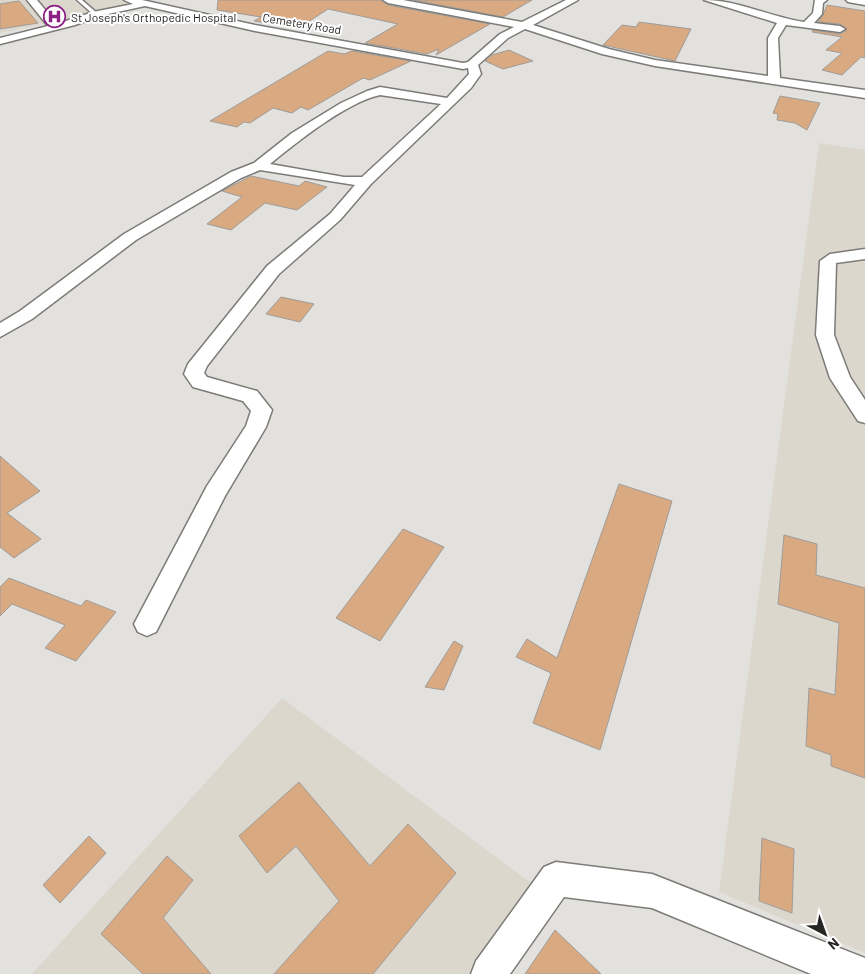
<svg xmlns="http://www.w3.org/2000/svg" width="865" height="974" font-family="Barlow,sans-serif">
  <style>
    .built { fill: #dcd7cd }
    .building { fill: #d9a982; stroke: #9e9c99 }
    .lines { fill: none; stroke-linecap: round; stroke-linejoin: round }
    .lane-casing { stroke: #7c7b78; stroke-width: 3 }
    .street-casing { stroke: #7c7b78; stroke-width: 3 }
    .lane { fill: #fff; fill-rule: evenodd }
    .street { fill: #fff; fill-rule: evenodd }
    .labels { text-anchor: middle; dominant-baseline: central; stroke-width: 4; stroke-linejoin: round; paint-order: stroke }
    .far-poi-label { font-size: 12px; fill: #262524; stroke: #fff; text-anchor: start }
    .far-street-label { font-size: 12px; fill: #262524; stroke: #fff }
  </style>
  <rect width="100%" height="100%" fill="#e3e1de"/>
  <path class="built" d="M 0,0 L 123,0 L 130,2 L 105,20 L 48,23 L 0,33 Z
    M 819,143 L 865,150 L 865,953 L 719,892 Z
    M 282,698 L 534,885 L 475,974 L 32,974 Z"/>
  <path class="building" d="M 218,0 L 381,0 L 388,5 L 490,24 L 436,55 L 439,49 L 427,54 L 365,43 L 398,24 L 328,9 L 299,28 L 254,21 L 261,17 L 217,10 Z
    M 413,0 L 532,0 L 503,17 Z
    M 19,1 L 38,23 L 0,29 L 0,4 Z
    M 827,5 L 865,11 L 865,58 L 861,57 L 842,75 L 822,70 L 842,53 L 826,50 L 842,37 L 812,32 L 813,30 L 840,34 L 847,30 L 840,24 L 818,22 L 823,15 Z
    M 639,22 L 691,29 L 675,61 L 603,45 L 622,25 L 636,27 Z
    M 509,50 L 533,61 L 503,69 L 485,61 L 492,55 Z
    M 328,51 L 344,54 L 352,51 L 411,61 L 370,80 L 363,78 L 308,110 L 301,107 L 292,113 L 273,108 L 250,123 L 244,122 L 237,127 L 210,121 Z
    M 780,96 L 820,103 L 807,130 L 795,123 L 777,120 L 778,114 L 773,113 Z
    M 251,176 L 299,186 L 305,181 L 327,187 L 297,210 L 265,203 L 231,230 L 207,224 L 242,197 L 222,191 Z
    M 281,297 L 314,304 L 300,322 L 266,314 Z
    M 0,456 L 40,491 L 7,513 L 41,539 L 14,558 L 0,547 Z
    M 619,484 L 672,501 L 600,750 L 533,723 L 551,673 L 516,657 L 527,639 L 557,658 Z
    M 403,529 L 444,547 L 380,641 L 336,618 Z
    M 784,535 L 817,544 L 816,575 L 865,588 L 865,778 L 831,766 L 831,755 L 806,746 L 809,688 L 835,695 L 839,623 L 778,604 Z
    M 9,578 L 81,606 L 86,600 L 116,612 L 76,661 L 45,648 L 65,625 L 12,604 L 0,616 L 0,587 Z
    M 454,641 L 463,646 L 444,690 L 425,687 Z
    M 299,782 L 370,866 L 408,824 L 456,873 L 373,974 L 274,974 L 339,901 L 296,846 L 267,873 L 239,836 Z
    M 89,836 L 106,853 L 60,903 L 43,885 Z
    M 762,838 L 794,849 L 792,913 L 759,901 Z
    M 167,856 L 193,880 L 163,918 L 211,974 L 143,974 L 101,934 Z
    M 555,930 L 601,974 L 525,974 Z"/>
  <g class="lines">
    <defs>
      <path id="lane" d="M 77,0 L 82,0 L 98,14 L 94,15 Z"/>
      <path id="street" d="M 27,0 L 37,0 L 57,24 L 93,12 L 133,4 L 124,0 L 142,0 L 255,25 L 463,63 L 468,62 L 500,34 L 514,27 L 388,3 L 383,0 L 403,0 L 522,22 L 566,0 L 578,0 L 533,25 L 609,49 L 655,60 L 768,76 L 768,38 L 777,23 L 704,0 C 738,0 770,17 804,22 L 813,13 L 815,0 L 827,0 L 823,3 L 822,14 L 814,23 L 840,26 L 845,29 L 840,32 L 786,25 L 778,38 L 780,78 L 865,90 L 865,98 L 655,66 L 602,54 L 525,29 L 508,38 L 478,65 L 481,74 L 471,88 L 371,184 L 340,220 L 279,274 L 207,366 L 204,373 L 207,377 L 257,391 L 272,410 L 266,427 L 225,496 L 156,632 L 147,636 L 138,632 L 134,624 L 207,486 L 246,426 L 251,411 L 243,401 L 193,387 L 184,374 L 188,364 L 267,266 L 330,214 L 355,185 L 260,170 L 241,178 L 136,240 L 32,319 L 0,337 L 0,323 L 20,311 L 124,234 L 231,172 L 254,163 L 292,133 L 341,103 L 367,91 L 380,87 L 447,98 L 469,74 L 468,68 L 463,69 L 255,31 L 145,6 L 99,16 L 75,25 L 0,44 L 0,38 L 48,26 ZM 380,95 L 441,104 L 362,177 L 344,177 L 270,164 C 297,142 347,102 380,95 Z
        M 846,0 L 865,0 L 865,5 L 848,2 Z
        M 865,249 L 865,259 L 836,263 L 834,335 L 850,377 L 865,400 L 865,423 L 858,421 L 830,378 L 816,335 L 820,261 L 830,254 Z
        M 556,862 L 652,874 L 865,958 L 865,974 L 811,974 L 652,908 L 564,897 L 510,974 L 471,974 L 476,961 L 544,867 Z"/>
    </defs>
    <use href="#lane" class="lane-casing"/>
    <use href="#street" class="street-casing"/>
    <use href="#lane" class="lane"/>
    <use href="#street" class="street"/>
  </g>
  <defs>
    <symbol id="hospital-ring" viewBox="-11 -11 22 22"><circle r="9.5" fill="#fff" stroke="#8b2185" stroke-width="1.5"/><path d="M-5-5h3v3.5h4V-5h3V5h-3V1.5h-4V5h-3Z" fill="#8b2185"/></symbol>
  </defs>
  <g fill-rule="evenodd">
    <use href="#hospital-ring" x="42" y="4" width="25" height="25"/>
  </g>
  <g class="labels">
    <g class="far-poi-label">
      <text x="71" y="17">St Joseph's Orthopedic Hospital</text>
    </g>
    <g class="far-street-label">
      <text transform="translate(302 23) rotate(9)">Cemetery Road</text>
    </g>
  </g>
  <g transform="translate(825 934) rotate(139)" stroke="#ffffff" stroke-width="4" paint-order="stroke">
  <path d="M0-4L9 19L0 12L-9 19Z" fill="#262524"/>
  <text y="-8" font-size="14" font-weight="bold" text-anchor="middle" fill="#262524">N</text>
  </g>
</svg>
